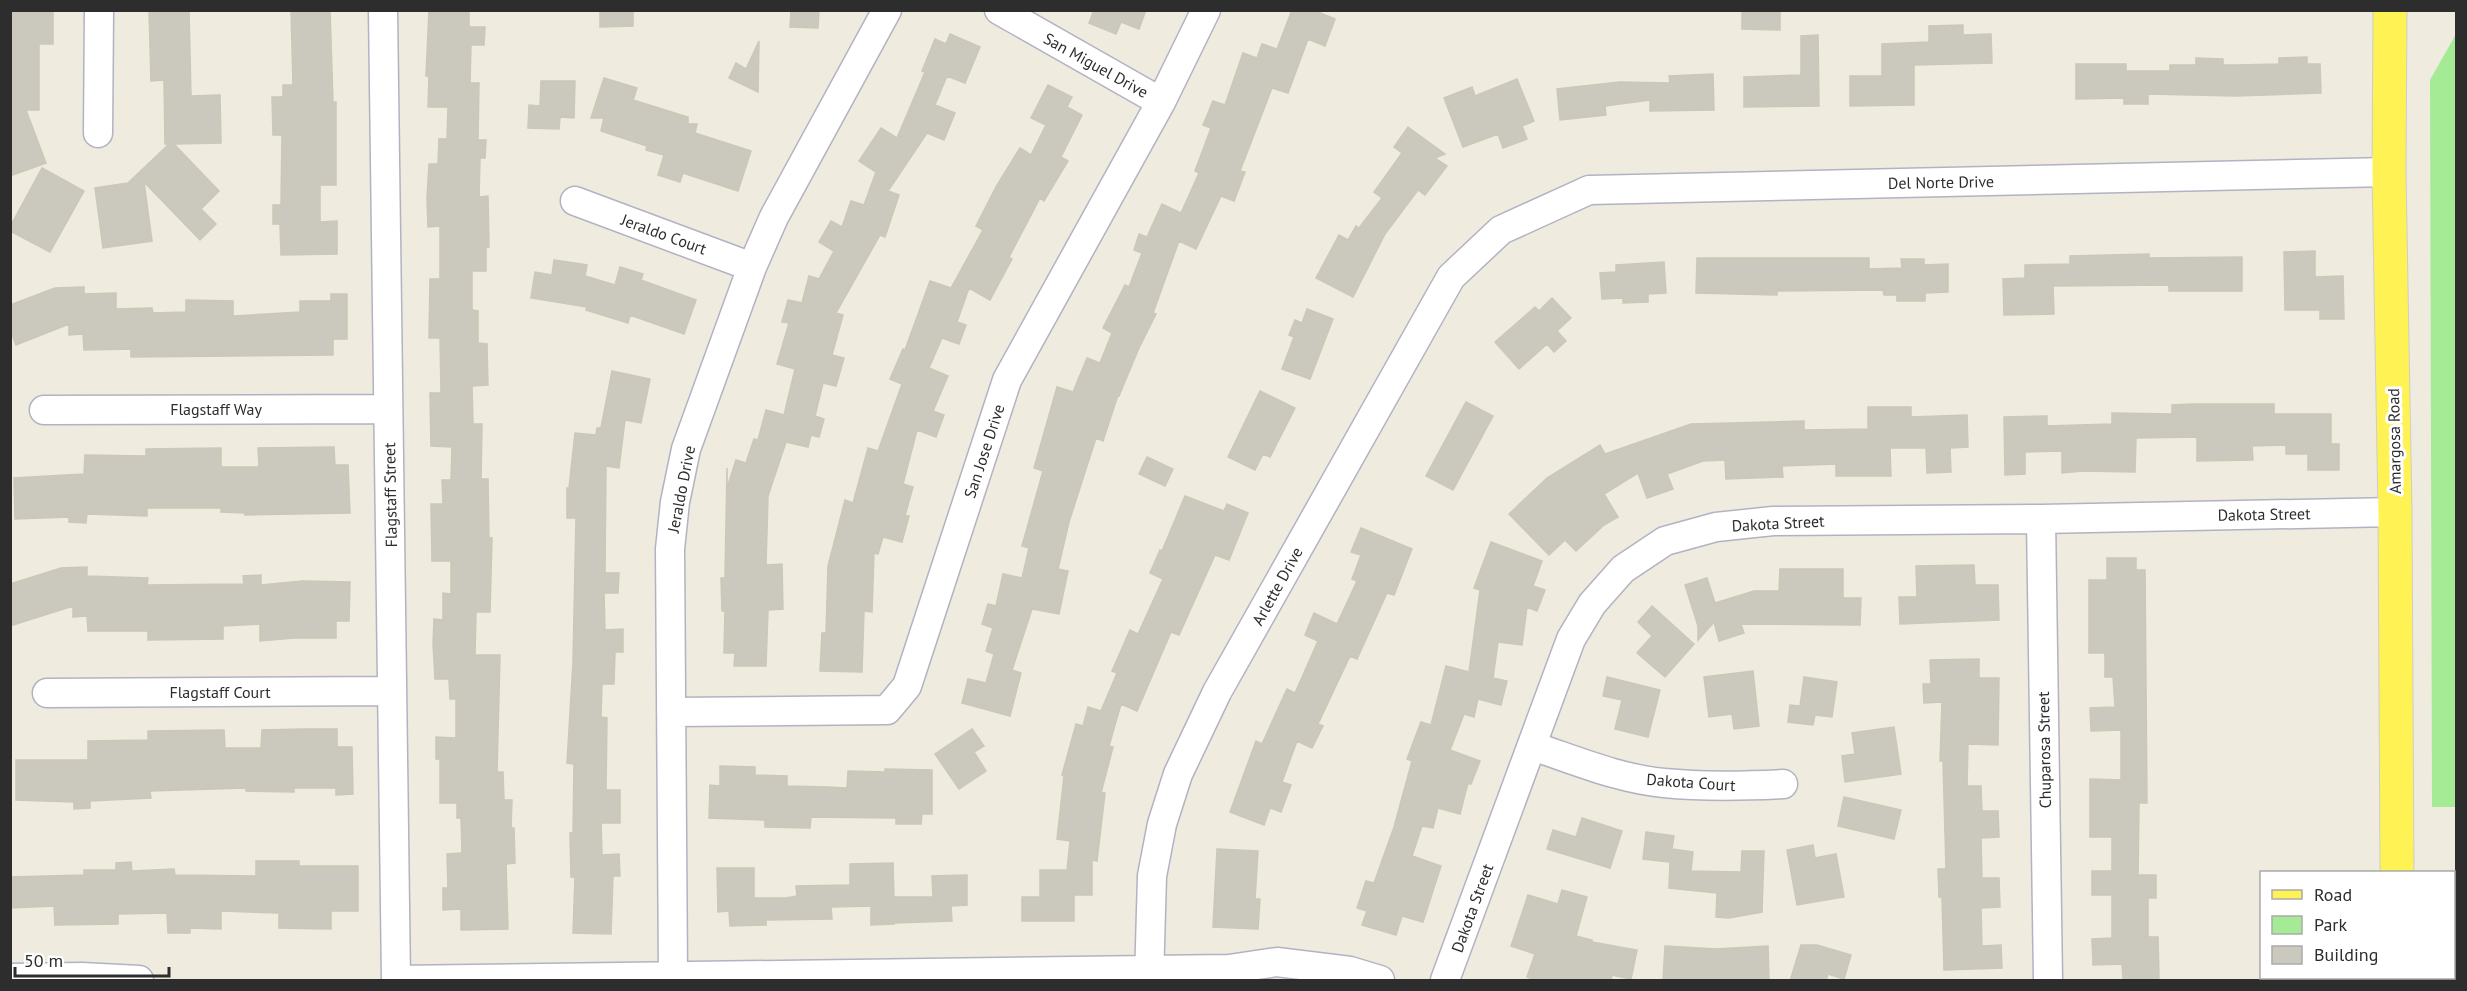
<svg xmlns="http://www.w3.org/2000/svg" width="2467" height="991" font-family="'PT Sans',sans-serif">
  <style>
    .green { fill: #a5eb96 }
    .building { fill: #cbc9bd; stroke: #cbc8b7; stroke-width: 1.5 }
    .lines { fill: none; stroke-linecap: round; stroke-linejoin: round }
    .minor-casing { stroke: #b2b3c2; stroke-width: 31 }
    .major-casing { stroke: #cdcdcd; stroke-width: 35 }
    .minor { stroke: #fff; stroke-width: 28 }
    .major { stroke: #fef255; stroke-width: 33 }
    .labels { text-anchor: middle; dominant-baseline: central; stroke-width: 6; stroke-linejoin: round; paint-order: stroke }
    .street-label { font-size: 16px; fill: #2d2d2d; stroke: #fff }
  </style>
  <rect width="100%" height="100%" fill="#efebde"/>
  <path class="green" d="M 2456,34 L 2456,807 L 2432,807 L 2430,80 Z"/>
  <path class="building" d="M 10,10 L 53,12 L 53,44 L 39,44 L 39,110 L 26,110 L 46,163 L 10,176 Z
    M 149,10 L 189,10 L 191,96 L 220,95 L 221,143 L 174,144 L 219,191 L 201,209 L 216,224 L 200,240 L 144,182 L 152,241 L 103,248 L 95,188 L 128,183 L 169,144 L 165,144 L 164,80 L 151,81 Z
    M 291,10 L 330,10 L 333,102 L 336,102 L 336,185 L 320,185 L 320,222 L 337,221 L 337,254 L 281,255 L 280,224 L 273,224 L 273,205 L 281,205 L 282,135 L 273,135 L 272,97 L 283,97 L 283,85 L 293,85 Z
    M 429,10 L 469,10 L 469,27 L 485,27 L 484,45 L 471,45 L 470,83 L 479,83 L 478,140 L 486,140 L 485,158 L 480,158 L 479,197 L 488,196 L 489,247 L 486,247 L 486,271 L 472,271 L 472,310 L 478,311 L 478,343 L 487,344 L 488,385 L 472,386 L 473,424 L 482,424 L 481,479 L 488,479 L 489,538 L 492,538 L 490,612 L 476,612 L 475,655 L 500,655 L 497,772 L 503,772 L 504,800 L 512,800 L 511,828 L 514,828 L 515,863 L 506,864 L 508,929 L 461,930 L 461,909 L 443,910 L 443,888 L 448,888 L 447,854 L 462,853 L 461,818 L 457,818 L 457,803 L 440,803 L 440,759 L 436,759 L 436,737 L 456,738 L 456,699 L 450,699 L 449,679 L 435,679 L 433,643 L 434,619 L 443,620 L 443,593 L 451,594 L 451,561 L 432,561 L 431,504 L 443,504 L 442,480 L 451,480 L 452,447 L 431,446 L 430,393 L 441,393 L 440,338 L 429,338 L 430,279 L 440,279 L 440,226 L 428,227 L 427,198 L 429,164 L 438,164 L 439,139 L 447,139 L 448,107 L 428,107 L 429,76 L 426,76 Z
    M 600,10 L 633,10 L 633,26 L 600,27 Z
    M 791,10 L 819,10 L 818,28 L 790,27 Z
    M 1094,10 L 1146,10 L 1139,29 L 1121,22 L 1116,34 L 1089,23 Z
    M 1292,10 L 1313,10 L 1335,19 L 1325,46 L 1308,39 L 1288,93 L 1272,88 L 1240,171 L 1245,172 L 1234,201 L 1221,196 L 1196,249 L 1179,241 L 1153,313 L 1156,314 L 1139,348 L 1119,396 L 1118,395 L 1103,441 L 1096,438 L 1069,522 L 1058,569 L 1068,571 L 1059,614 L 1032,609 L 1012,670 L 1021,673 L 1010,716 L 962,703 L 968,679 L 986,683 L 994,654 L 986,651 L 993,628 L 982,624 L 988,604 L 996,606 L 1003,574 L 1022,578 L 1029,548 L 1022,546 L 1043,471 L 1034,468 L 1057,387 L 1073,392 L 1087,358 L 1100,363 L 1112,333 L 1103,328 L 1125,285 L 1129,287 L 1142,253 L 1134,250 L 1139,234 L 1147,237 L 1162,204 L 1181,213 L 1199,173 L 1195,171 L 1211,128 L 1203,125 L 1213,101 L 1225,105 L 1243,53 L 1257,58 L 1262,44 L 1277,49 Z
    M 1742,10 L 1780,10 L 1780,30 L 1742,29 Z
    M 1963,25 L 1963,35 L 1991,34 L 1992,63 L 1914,65 L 1914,105 L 1850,106 L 1850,76 L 1882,76 L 1882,44 L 1929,42 L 1929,26 Z
    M 950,34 L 980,47 L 965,83 L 947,76 L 935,105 L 955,113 L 944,140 L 927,133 L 888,191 L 899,195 L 885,237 L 880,235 L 836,313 L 843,315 L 832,355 L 844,358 L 836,386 L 823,383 L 815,416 L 824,419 L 819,437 L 811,435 L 808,447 L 786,442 L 768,496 L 766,565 L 782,564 L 783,609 L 768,610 L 766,666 L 734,666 L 735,653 L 724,653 L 725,611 L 722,611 L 721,578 L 725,578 L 727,468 L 727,488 L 736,460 L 746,463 L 754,439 L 758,440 L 766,410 L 784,415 L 795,369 L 777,364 L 789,323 L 782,322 L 788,300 L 802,303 L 809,276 L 819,279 L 834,251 L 819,242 L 831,221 L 842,227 L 851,201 L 864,205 L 876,172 L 859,161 L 881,128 L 897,138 L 925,72 L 922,71 L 935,39 L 946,44 Z
    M 1818,35 L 1819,106 L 1744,107 L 1744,77 L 1801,75 L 1801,36 Z
    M 759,41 L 758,92 L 729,78 L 736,63 L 746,69 Z
    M 2307,57 L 2307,64 L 2320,64 L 2321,93 L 2236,96 L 2148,94 L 2148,104 L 2124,104 L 2124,98 L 2076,99 L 2076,64 L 2126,64 L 2126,71 L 2170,71 L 2170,65 L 2196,65 L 2196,58 L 2223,59 L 2223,65 L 2239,65 L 2279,64 L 2279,58 Z
    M 1713,74 L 1714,110 L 1650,111 L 1650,100 L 1605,106 L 1606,115 L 1560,120 L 1557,89 L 1620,82 L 1670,83 L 1669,76 Z
    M 604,78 L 637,88 L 633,100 L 688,117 L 688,124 L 697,124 L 695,133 L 751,151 L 738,191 L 683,173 L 680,182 L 658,175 L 664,155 L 646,150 L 647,146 L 601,131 L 604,118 L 591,118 Z
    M 1517,79 L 1534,121 L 1522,126 L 1527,139 L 1503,148 L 1498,134 L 1463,147 L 1444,98 L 1472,87 L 1475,96 Z
    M 541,81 L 575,81 L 574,118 L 560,117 L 559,129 L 528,128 L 529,105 L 540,106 Z
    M 1048,85 L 1072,97 L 1067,107 L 1082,115 L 1061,157 L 1068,161 L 1044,201 L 1040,198 L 1009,257 L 1012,259 L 990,300 L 969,288 L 957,322 L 966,325 L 959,344 L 942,338 L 929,368 L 948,376 L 933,411 L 944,415 L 936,437 L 917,430 L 903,484 L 913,487 L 905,516 L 909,516 L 902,542 L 883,537 L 878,554 L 874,553 L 872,612 L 864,611 L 862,672 L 820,671 L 822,633 L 826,633 L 828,566 L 845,500 L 853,503 L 868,448 L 878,451 L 902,384 L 890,379 L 903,349 L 905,350 L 930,281 L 951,288 L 983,230 L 976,226 L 997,185 L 1020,148 L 1031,155 L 1046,125 L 1031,118 Z
    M 1408,127 L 1445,154 L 1435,158 L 1447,166 L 1425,195 L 1418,190 L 1385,234 L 1353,297 L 1316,278 L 1339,235 L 1348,240 L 1356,226 L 1359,228 L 1382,198 L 1374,192 L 1402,153 L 1394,147 Z
    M 42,168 L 84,191 L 50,252 L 10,231 L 10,227 Z
    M 2315,251 L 2315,277 L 2343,276 L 2344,319 L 2320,319 L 2320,310 L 2285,310 L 2284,252 Z
    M 2149,254 L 2149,258 L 2242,257 L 2242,291 L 2169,291 L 2169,285 L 2053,286 L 2054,314 L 2004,315 L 2003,279 L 2025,278 L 2025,265 L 2070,264 L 2070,256 Z
    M 1697,258 L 1869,258 L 1869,269 L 1902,268 L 1901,259 L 1924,259 L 1924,265 L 1948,264 L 1948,292 L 1925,293 L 1925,301 L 1897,301 L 1897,295 L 1884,295 L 1883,290 L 1777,291 L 1777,295 L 1696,293 Z
    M 554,260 L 587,265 L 585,276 L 615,285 L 620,267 L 643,274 L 641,280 L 696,300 L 684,334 L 630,315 L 628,323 L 586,310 L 587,307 L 531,298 L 535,272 L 552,275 Z
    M 1664,262 L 1666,293 L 1648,294 L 1648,302 L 1623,303 L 1623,298 L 1602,299 L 1600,273 L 1616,272 L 1616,265 Z
    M 84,287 L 84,294 L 116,293 L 116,309 L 152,308 L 153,313 L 186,312 L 186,300 L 233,301 L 233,316 L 300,312 L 300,301 L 331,301 L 331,294 L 347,294 L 347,339 L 333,339 L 333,355 L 131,357 L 131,349 L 84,350 L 83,334 L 69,335 L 69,324 L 16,345 L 10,329 L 10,305 L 55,288 Z
    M 1552,298 L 1571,318 L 1557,331 L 1566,341 L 1554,352 L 1547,344 L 1519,369 L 1495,342 L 1535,307 L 1539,311 Z
    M 1307,309 L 1333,319 L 1310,379 L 1282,369 L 1294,337 L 1289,335 L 1295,320 L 1302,323 Z
    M 612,371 L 650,379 L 641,423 L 625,420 L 619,468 L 606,466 L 605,573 L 619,573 L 618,593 L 604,593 L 605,630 L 623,629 L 623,652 L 615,652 L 614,684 L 602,684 L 601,717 L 607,718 L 606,790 L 620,790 L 620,823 L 601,823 L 602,855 L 619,854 L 620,876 L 613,876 L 611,934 L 573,933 L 575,877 L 571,877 L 570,833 L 573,833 L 574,764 L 567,763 L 573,662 L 576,518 L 567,518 L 567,488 L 569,488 L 575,433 L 596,435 L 597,428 L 601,428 Z
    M 1260,391 L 1295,408 L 1270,457 L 1263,454 L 1255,470 L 1228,457 Z
    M 1466,402 L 1493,416 L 1453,490 L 1426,476 Z
    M 2192,404 L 2274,404 L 2274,414 L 2331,414 L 2331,444 L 2339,444 L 2339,470 L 2308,470 L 2308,454 L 2286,454 L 2286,445 L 2252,446 L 2253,460 L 2197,461 L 2197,437 L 2136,438 L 2135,472 L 2083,471 L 2062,473 L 2062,451 L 2025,452 L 2025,474 L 2005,475 L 2004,417 L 2047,416 L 2047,426 L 2112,424 L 2112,413 L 2172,414 L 2172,405 Z
    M 1868,407 L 1911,407 L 1911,417 L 1967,415 L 1968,447 L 1950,448 L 1951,472 L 1927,473 L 1926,448 L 1890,448 L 1891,476 L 1836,476 L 1836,464 L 1782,466 L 1783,477 L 1726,479 L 1725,460 L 1703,461 L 1667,474 L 1673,489 L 1647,498 L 1638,473 L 1604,494 L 1618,517 L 1604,525 L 1576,551 L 1565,540 L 1549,555 L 1509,514 L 1547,478 L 1600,445 L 1605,454 L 1691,424 L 1804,421 L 1804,430 L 1868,429 Z
    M 334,447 L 335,465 L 348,465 L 350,513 L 245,515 L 245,513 L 221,512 L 221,508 L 147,508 L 147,516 L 87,514 L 86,523 L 69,522 L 69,517 L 15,519 L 14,478 L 84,474 L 85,455 L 146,456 L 146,449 L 221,448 L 221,467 L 259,467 L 258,448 Z
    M 1147,457 L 1173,469 L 1165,486 L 1139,474 Z
    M 1185,496 L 1224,511 L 1227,504 L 1248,513 L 1229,560 L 1215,555 L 1179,635 L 1171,632 L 1137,711 L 1121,704 L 1109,746 L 1113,747 L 1101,793 L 1105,793 L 1097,861 L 1092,860 L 1092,895 L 1074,895 L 1074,921 L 1022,921 L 1022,897 L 1040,897 L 1040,870 L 1067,870 L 1070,841 L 1057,839 L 1064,776 L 1062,775 L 1076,724 L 1083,726 L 1088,707 L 1101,711 L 1117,673 L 1112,671 L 1130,630 L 1138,634 L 1163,579 L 1150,573 L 1160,550 L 1162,551 Z
    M 1361,528 L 1412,549 L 1394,595 L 1387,593 L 1357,659 L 1350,656 L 1318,724 L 1323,726 L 1312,748 L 1297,741 L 1282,782 L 1291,785 L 1281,812 L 1270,808 L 1264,825 L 1230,812 L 1256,741 L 1262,744 L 1287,689 L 1295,693 L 1318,641 L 1305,635 L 1314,613 L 1337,624 L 1357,581 L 1352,579 L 1361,555 L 1351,552 Z
    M 1491,542 L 1542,561 L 1533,586 L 1545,590 L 1537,611 L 1527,607 L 1522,645 L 1498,642 L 1493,678 L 1507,681 L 1501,705 L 1478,699 L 1474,717 L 1464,714 L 1450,750 L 1480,761 L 1471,784 L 1468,783 L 1460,814 L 1438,808 L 1433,828 L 1422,826 L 1412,856 L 1441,866 L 1423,922 L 1402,916 L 1396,935 L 1362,925 L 1367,911 L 1357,908 L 1366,881 L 1374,883 L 1394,827 L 1412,761 L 1407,759 L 1421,722 L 1431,725 L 1446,666 L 1469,672 L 1480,590 L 1474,588 Z
    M 2107,558 L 2136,558 L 2136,570 L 2145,570 L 2147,803 L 2139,803 L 2138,875 L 2156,875 L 2156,898 L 2148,898 L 2148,937 L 2158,937 L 2159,978 L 2123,979 L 2122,964 L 2093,965 L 2092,939 L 2112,938 L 2112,895 L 2092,895 L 2092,871 L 2112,871 L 2112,837 L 2090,837 L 2090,779 L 2121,780 L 2121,730 L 2091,731 L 2090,708 L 2115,707 L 2113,677 L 2105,677 L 2105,653 L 2089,653 L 2089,580 L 2107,580 Z
    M 1974,565 L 1975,585 L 1998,585 L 1999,620 L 1900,624 L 1899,597 L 1917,597 L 1916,566 Z
    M 87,567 L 87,576 L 148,578 L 147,585 L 244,584 L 243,576 L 261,575 L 261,585 L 303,581 L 350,582 L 349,621 L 336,621 L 336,638 L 294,638 L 260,641 L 260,624 L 223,626 L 223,639 L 148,640 L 148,631 L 88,631 L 87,616 L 73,617 L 73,606 L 10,626 L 10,584 L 61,568 Z
    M 1780,569 L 1843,569 L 1843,598 L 1861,598 L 1860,625 L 1741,624 L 1744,633 L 1719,641 L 1714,622 L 1698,640 L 1698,626 L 1685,585 L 1707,578 L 1715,603 L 1754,591 L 1779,591 Z
    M 1652,606 L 1694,644 L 1665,677 L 1637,653 L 1652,636 L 1638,622 Z
    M 1979,659 L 1979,678 L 1999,678 L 1998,745 L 1968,744 L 1967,786 L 1981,786 L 1982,811 L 1998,811 L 1999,837 L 1981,838 L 1982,878 L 1999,878 L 2000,907 L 1981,908 L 1982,946 L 2001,945 L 2002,968 L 1944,970 L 1942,897 L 1939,897 L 1938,869 L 1946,869 L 1943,761 L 1940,761 L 1942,702 L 1924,703 L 1923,684 L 1931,684 L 1930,660 Z
    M 1753,671 L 1759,726 L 1734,729 L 1732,714 L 1709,717 L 1704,677 Z
    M 1607,677 L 1660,690 L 1648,737 L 1615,729 L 1622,700 L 1603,696 Z
    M 1804,677 L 1837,682 L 1832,717 L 1815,715 L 1813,725 L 1788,722 L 1790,705 L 1800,706 Z
    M 1894,727 L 1901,774 L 1845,782 L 1842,756 L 1855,754 L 1852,733 Z
    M 304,729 L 337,729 L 337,747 L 352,747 L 353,794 L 336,795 L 336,788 L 294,788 L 294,792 L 246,791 L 246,788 L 150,791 L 151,798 L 90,801 L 90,808 L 74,809 L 74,802 L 16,800 L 16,760 L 88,760 L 88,741 L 148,740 L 148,731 L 224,730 L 225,748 L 261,748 L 262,730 Z
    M 972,729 L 984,746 L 974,752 L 986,771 L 959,789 L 935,754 Z
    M 720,766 L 755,767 L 755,775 L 787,776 L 787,786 L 827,787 L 847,788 L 848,771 L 885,772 L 885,769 L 932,770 L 932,814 L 922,814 L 921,824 L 896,824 L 896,818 L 811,817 L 810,828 L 765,827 L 765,820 L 709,818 L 710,785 L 720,786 Z
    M 1844,797 L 1901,810 L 1894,839 L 1838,826 Z
    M 1582,818 L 1622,831 L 1610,868 L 1547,849 L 1553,830 L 1576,837 Z
    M 1646,832 L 1674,836 L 1672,849 L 1693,852 L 1691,871 L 1741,872 L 1742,851 L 1764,851 L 1762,912 L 1729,918 L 1716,917 L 1717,893 L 1669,888 L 1670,862 L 1643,859 Z
    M 1813,845 L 1815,858 L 1836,854 L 1844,897 L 1797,905 L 1787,850 Z
    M 1217,849 L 1258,851 L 1255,899 L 1260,899 L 1258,929 L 1213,927 Z
    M 256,861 L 299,861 L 299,866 L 358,866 L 358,911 L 331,911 L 331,929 L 279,928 L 279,913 L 221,911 L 221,929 L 190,928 L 190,933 L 168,933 L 167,913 L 118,914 L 118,924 L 55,925 L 54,906 L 10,908 L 10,877 L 84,875 L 84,870 L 116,870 L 116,863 L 131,862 L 132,871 L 174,869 L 175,875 L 256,876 Z
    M 893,863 L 894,897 L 933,897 L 932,876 L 967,875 L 967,905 L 951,906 L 952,921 L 894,923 L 894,924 L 871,925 L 871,906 L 831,907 L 832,919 L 766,920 L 766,925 L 730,926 L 729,911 L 718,912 L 717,868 L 754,868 L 754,898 L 786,898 L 797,896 L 796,886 L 850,885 L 850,864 Z
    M 1562,890 L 1587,897 L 1576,936 L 1592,940 L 1592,942 L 1637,950 L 1631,979 L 1612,975 L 1611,981 L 1538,981 L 1527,977 L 1535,954 L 1511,946 L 1528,895 L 1558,904 Z
    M 1801,945 L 1817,945 L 1851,955 L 1844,979 L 1828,974 L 1826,981 L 1790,981 Z
    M 1665,946 L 1716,949 L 1768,946 L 1769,981 L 1663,981 Z"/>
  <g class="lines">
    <defs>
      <path id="minor" d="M 383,10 L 396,980
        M 999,10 L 1161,102
        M 98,133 L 99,10
        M 575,201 L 752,267
        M 44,410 L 388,409
        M 2041,519 L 2048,980
        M 47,693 L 392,691
        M 671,712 L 887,710 L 907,686 L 1007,380 L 1161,102 L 1206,10
        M 1532,746 C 1575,760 1619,779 1664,783 C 1704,787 1744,786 1783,784
        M 673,976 L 670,549 L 675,502 L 686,449 L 752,267 L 774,217 L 887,10
        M 10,978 L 82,977 L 139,980
        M 397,980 L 1149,970 L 1229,969 L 1277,962 L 1350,971 L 1380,980
        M 1149,980 L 1152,876 L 1162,824 L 1178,774 L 1217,692 L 1451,277 L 1501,230 L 1589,190 L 2389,172
        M 1445,980 L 1571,639 L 1592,604 L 1623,569 L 1665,541 L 1716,527 L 1773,521 L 2041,519 L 2395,512"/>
      <path id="major" d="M 2390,10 L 2389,172 L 2395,512 L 2397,872
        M 2398,978 L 2398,980"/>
    </defs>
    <use href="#minor" class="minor-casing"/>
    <use href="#major" class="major-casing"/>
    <use href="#minor" class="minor"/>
    <use href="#major" class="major"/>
  </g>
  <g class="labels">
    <g class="street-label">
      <text transform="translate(1096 65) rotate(29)">San Miguel Drive</text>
      <text transform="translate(1941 182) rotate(-1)">Del Norte Drive</text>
      <text transform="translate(664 234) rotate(20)">Jeraldo Court</text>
      <text x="216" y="409">Flagstaff Way</text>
      <text transform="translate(2394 441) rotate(-91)">Amargosa Road</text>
      <text transform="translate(984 451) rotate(-72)">San Jose Drive</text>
      <text transform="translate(681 489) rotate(-79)">Jeraldo Drive</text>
      <text transform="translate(390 495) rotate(-91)">Flagstaff Street</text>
      <text transform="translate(2264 514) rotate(-1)">Dakota Street</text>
      <text transform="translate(1778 523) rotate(-3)">Dakota Street</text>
      <text transform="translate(1277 586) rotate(-61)">Arlette Drive</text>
      <text x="220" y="692">Flagstaff Court</text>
      <text transform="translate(2044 750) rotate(-91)">Chuparosa Street</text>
      <text transform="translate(1691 782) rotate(4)">Dakota Court</text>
      <text transform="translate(1472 908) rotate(-70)">Dakota Street</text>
    </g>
  </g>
  <rect width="2467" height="991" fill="none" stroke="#2d2d2d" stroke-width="24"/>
  <rect x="2260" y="871" width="195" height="108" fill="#ffffff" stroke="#ababab" stroke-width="1.5"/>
  <rect x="2272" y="890" width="30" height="9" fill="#fef255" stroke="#ababab" stroke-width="1.5"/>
  <text x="2314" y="901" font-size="18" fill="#2d2d2d">Road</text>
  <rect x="2272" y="916" width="30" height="18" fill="#a5eb96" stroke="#ababab" stroke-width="1.5"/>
  <text x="2314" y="931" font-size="18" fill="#2d2d2d">Park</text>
  <rect x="2272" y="946" width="30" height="18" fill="#cbc9bd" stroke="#ababab" stroke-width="1.5"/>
  <text x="2314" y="961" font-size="18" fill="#2d2d2d">Building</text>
  <path d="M15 967v9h154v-9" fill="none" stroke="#2d2d2d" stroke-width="3"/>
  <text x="24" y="967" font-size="18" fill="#2d2d2d" stroke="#ffffff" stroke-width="4.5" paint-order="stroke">50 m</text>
</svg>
